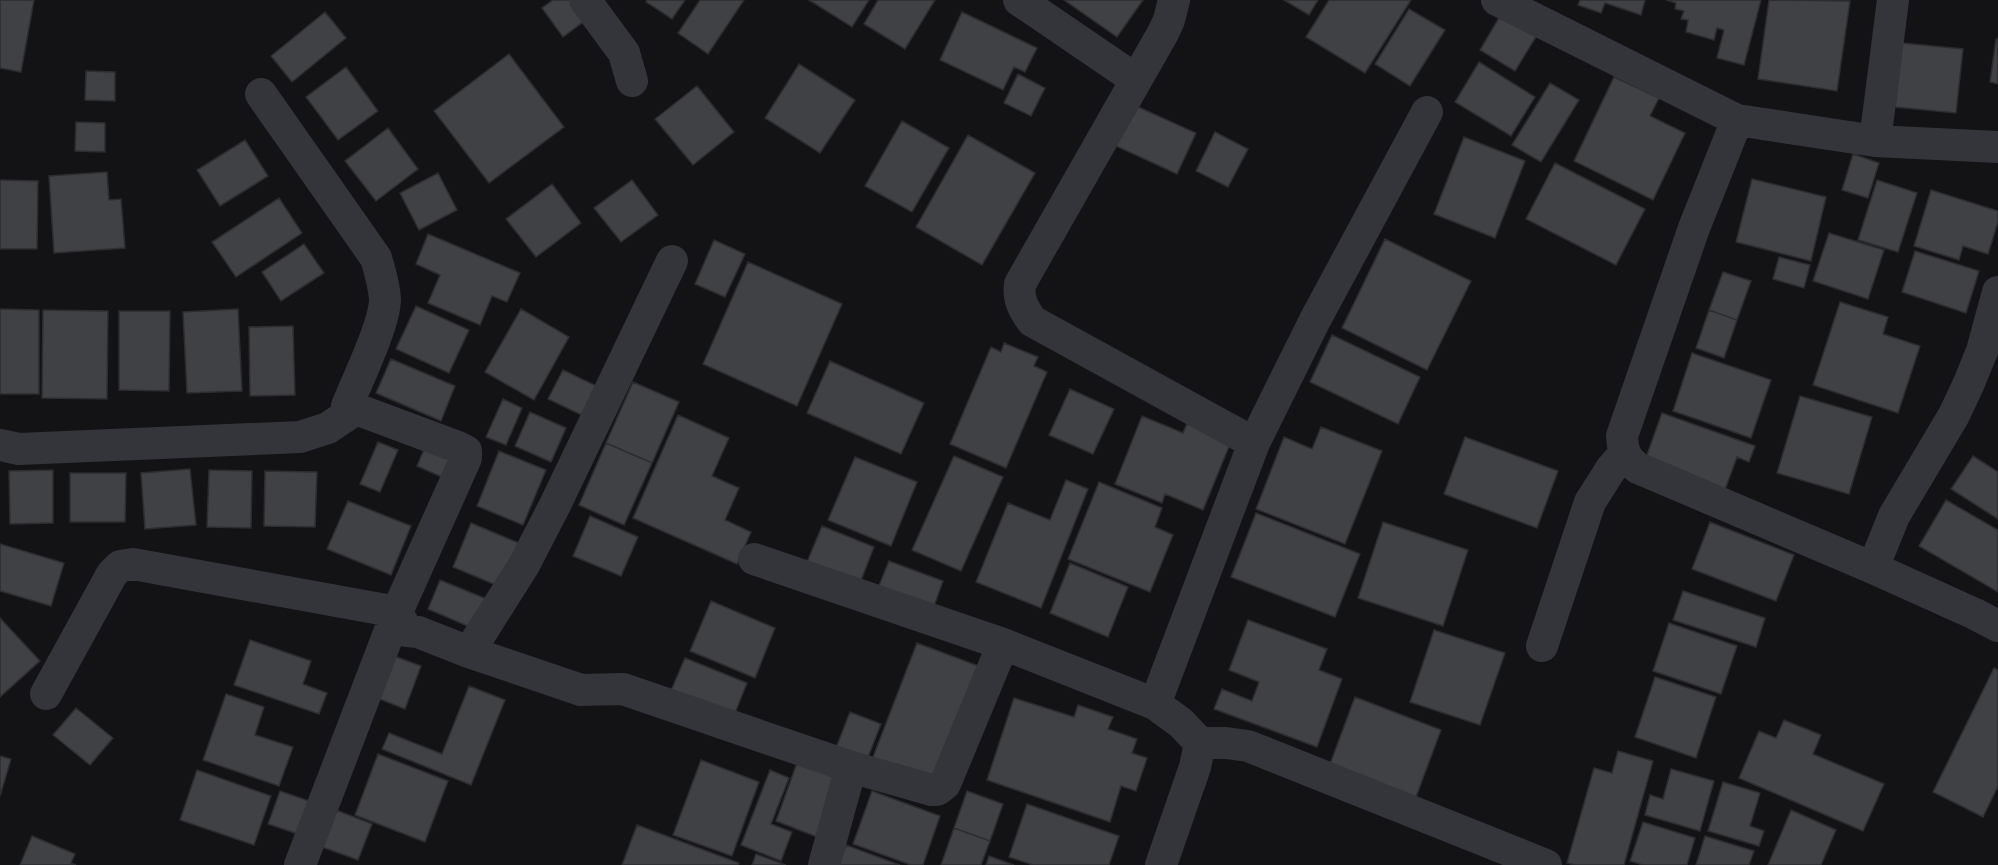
<svg xmlns="http://www.w3.org/2000/svg" width="1998" height="865" font-family="'Asap Condensed',sans-serif">
  <style>
    .building { fill: #3f4145; stroke: #2d2d31; stroke-width: 1.5 }
    .lines { fill: none; stroke-linecap: round; stroke-linejoin: round }
    .minor { stroke: #34353a; stroke-width: 32 }
  </style>
  <rect width="100%" height="100%" fill="#131315"/>
  <path class="building" d="M 0,0 L 34,0 L 21,72 L 0,68 Z
    M 553,0 L 573,0 L 587,19 L 563,37 L 542,8 Z
    M 647,0 L 685,0 L 672,19 L 646,2 Z
    M 700,0 L 744,0 L 708,54 L 678,33 Z
    M 809,0 L 869,0 L 852,27 Z
    M 878,0 L 935,0 L 905,49 L 864,24 Z
    M 1064,0 L 1143,0 L 1117,37 Z
    M 1284,0 L 1318,0 L 1309,15 Z
    M 1329,0 L 1411,0 L 1365,73 L 1306,37 Z
    M 1580,0 L 1645,0 L 1641,15 L 1605,3 L 1601,13 L 1578,5 Z
    M 1666,0 L 1761,0 L 1744,65 L 1717,58 L 1724,30 L 1717,28 L 1714,40 L 1686,32 L 1688,20 L 1681,19 L 1684,11 L 1675,9 L 1676,3 Z
    M 1769,0 L 1850,1 L 1837,91 L 1758,79 Z
    M 1409,9 L 1445,30 L 1410,86 L 1375,64 Z
    M 1503,11 L 1539,32 L 1515,71 L 1480,50 Z
    M 325,12 L 346,38 L 292,82 L 271,56 Z
    M 962,12 L 1037,48 L 1025,72 L 1014,67 L 1003,90 L 940,60 Z
    M 1996,39 L 1998,39 L 1998,84 L 1990,82 Z
    M 1902,43 L 1963,49 L 1956,113 L 1895,107 Z
    M 509,54 L 564,127 L 489,183 L 434,111 Z
    M 1479,62 L 1535,97 L 1511,136 L 1455,102 Z
    M 799,64 L 855,100 L 820,153 L 765,118 Z
    M 346,67 L 378,111 L 338,140 L 306,97 Z
    M 86,71 L 115,72 L 115,101 L 85,100 Z
    M 1018,74 L 1045,88 L 1031,116 L 1004,103 Z
    M 1614,77 L 1659,98 L 1650,116 L 1685,133 L 1653,200 L 1574,161 Z
    M 1550,83 L 1579,100 L 1541,162 L 1512,145 Z
    M 697,86 L 734,132 L 693,165 L 655,119 Z
    M 1134,105 L 1196,133 L 1177,174 L 1116,146 Z
    M 902,121 L 949,148 L 912,212 L 865,186 Z
    M 76,122 L 105,123 L 105,152 L 75,151 Z
    M 388,128 L 418,169 L 376,201 L 345,161 Z
    M 1215,132 L 1248,149 L 1228,187 L 1196,171 Z
    M 968,135 L 1035,173 L 982,265 L 916,227 Z
    M 1464,137 L 1525,161 L 1495,238 L 1434,214 Z
    M 245,140 L 268,176 L 220,206 L 197,170 Z
    M 1853,154 L 1879,163 L 1868,198 L 1842,190 Z
    M 1555,163 L 1645,209 L 1616,265 L 1526,219 Z
    M 107,172 L 109,200 L 121,199 L 125,248 L 54,253 L 49,176 Z
    M 438,173 L 457,210 L 419,230 L 400,193 Z
    M 1752,179 L 1826,197 L 1811,261 L 1736,242 Z
    M 0,180 L 38,181 L 37,249 L 0,249 Z
    M 632,180 L 658,215 L 621,242 L 594,208 Z
    M 1877,180 L 1917,193 L 1898,252 L 1858,240 Z
    M 552,184 L 581,223 L 536,257 L 506,219 Z
    M 1931,190 L 1998,211 L 1998,222 L 1988,254 L 1963,246 L 1959,260 L 1914,246 Z
    M 279,198 L 302,233 L 236,277 L 212,242 Z
    M 1829,233 L 1884,250 L 1868,299 L 1813,281 Z
    M 428,234 L 520,273 L 507,302 L 492,296 L 480,325 L 428,303 L 440,275 L 416,264 Z
    M 1385,239 L 1471,281 L 1427,370 L 1342,328 Z
    M 714,240 L 745,254 L 725,297 L 695,284 Z
    M 304,244 L 324,273 L 281,301 L 262,272 Z
    M 1915,251 L 1979,271 L 1966,313 L 1902,292 Z
    M 1779,257 L 1810,265 L 1804,288 L 1773,279 Z
    M 748,262 L 842,304 L 797,406 L 703,364 Z
    M 1723,272 L 1751,281 L 1737,320 L 1709,310 Z
    M 1840,302 L 1888,317 L 1883,334 L 1920,346 L 1898,413 L 1813,385 Z
    M 416,306 L 469,330 L 449,373 L 396,349 Z
    M 0,309 L 39,310 L 39,394 L 0,394 Z
    M 238,309 L 242,391 L 187,393 L 183,312 Z
    M 521,309 L 569,337 L 534,400 L 485,372 Z
    M 43,310 L 108,311 L 107,399 L 42,398 Z
    M 1709,310 L 1737,320 L 1724,358 L 1696,348 Z
    M 119,311 L 170,311 L 169,391 L 119,390 Z
    M 293,326 L 295,395 L 250,396 L 249,327 Z
    M 1332,335 L 1420,377 L 1398,424 L 1310,382 Z
    M 1004,343 L 1038,357 L 1034,366 L 1047,372 L 1006,468 L 950,444 L 991,347 L 1001,352 Z
    M 1692,353 L 1771,380 L 1751,438 L 1673,411 Z
    M 391,359 L 455,386 L 441,421 L 376,393 Z
    M 830,361 L 924,403 L 901,454 L 807,413 Z
    M 563,370 L 605,390 L 590,419 L 548,399 Z
    M 633,382 L 679,402 L 652,463 L 606,443 Z
    M 1070,389 L 1114,409 L 1093,454 L 1049,435 Z
    M 1800,396 L 1872,417 L 1849,494 L 1777,473 Z
    M 503,399 L 522,408 L 506,445 L 486,437 Z
    M 530,412 L 566,428 L 551,462 L 515,446 Z
    M 1662,413 L 1755,446 L 1749,462 L 1737,457 L 1723,495 L 1643,466 Z
    M 1191,414 L 1235,432 L 1203,510 L 1165,494 L 1162,503 L 1115,484 L 1142,416 L 1183,433 Z
    M 678,415 L 729,438 L 712,476 L 739,488 L 725,520 L 751,532 L 737,564 L 633,518 Z
    M 1321,427 L 1382,451 L 1345,544 L 1256,509 L 1284,437 L 1312,449 Z
    M 1465,437 L 1558,471 L 1537,528 L 1444,494 Z
    M 378,442 L 398,450 L 380,492 L 360,484 Z
    M 606,443 L 652,463 L 624,525 L 579,505 Z
    M 426,445 L 451,458 L 442,477 L 417,466 Z
    M 499,451 L 546,470 L 523,525 L 477,506 Z
    M 954,456 L 1003,477 L 961,571 L 912,550 Z
    M 1973,456 L 1998,472 L 1998,519 L 1951,489 Z
    M 855,457 L 917,482 L 891,546 L 828,520 Z
    M 190,469 L 196,525 L 145,529 L 141,473 Z
    M 53,470 L 53,523 L 10,524 L 9,471 Z
    M 209,470 L 252,471 L 251,528 L 207,527 Z
    M 265,471 L 317,472 L 315,527 L 264,526 Z
    M 70,473 L 126,473 L 125,522 L 70,522 Z
    M 1066,480 L 1088,489 L 1041,608 L 976,582 L 1008,503 L 1050,520 Z
    M 1099,482 L 1162,508 L 1155,527 L 1173,535 L 1150,592 L 1068,559 Z
    M 1946,500 L 1998,530 L 1998,592 L 1919,546 Z
    M 348,501 L 411,526 L 391,575 L 327,549 Z
    M 1256,513 L 1360,554 L 1335,617 L 1231,577 Z
    M 590,516 L 638,537 L 621,576 L 573,556 Z
    M 1383,522 L 1468,550 L 1443,626 L 1358,598 Z
    M 1710,522 L 1794,555 L 1776,601 L 1692,569 Z
    M 471,523 L 521,544 L 503,588 L 453,567 Z
    M 822,526 L 874,547 L 860,583 L 807,562 Z
    M 0,544 L 64,563 L 51,606 L 0,591 Z
    M 889,561 L 943,581 L 933,609 L 878,588 Z
    M 1070,563 L 1128,587 L 1108,637 L 1050,613 Z
    M 440,580 L 489,600 L 477,630 L 428,609 Z
    M 1683,591 L 1765,618 L 1756,647 L 1673,620 Z
    M 711,601 L 775,628 L 755,678 L 690,651 Z
    M 0,618 L 40,661 L 0,697 Z
    M 1248,620 L 1327,649 L 1319,670 L 1342,679 L 1317,747 L 1214,709 L 1222,689 L 1252,701 L 1259,682 L 1229,670 Z
    M 1669,623 L 1737,646 L 1721,694 L 1653,671 Z
    M 1434,630 L 1505,653 L 1480,725 L 1410,702 Z
    M 250,640 L 311,661 L 303,684 L 327,693 L 319,714 L 234,685 Z
    M 917,643 L 997,673 L 951,793 L 871,762 Z
    M 394,656 L 421,666 L 405,709 L 377,698 Z
    M 685,658 L 747,683 L 729,728 L 666,702 Z
    M 1994,668 L 1998,670 L 1998,786 L 1983,817 L 1933,792 Z
    M 1655,677 L 1716,697 L 1696,758 L 1635,737 Z
    M 469,686 L 505,700 L 471,785 L 382,749 L 389,733 L 442,754 Z
    M 226,694 L 264,707 L 255,735 L 293,747 L 279,786 L 203,760 Z
    M 1355,697 L 1441,730 L 1416,797 L 1330,764 Z
    M 1014,698 L 1074,717 L 1078,705 L 1113,717 L 1108,729 L 1137,739 L 1132,753 L 1147,758 L 1136,791 L 1121,786 L 1110,822 L 987,780 Z
    M 76,708 L 113,738 L 90,765 L 53,735 Z
    M 850,712 L 881,724 L 863,770 L 832,758 Z
    M 1784,720 L 1821,735 L 1813,754 L 1884,784 L 1863,831 L 1739,778 L 1759,731 L 1776,738 Z
    M 1618,751 L 1653,761 L 1624,865 L 1575,865 L 1567,863 L 1594,768 L 1612,773 Z
    M 378,754 L 448,781 L 425,842 L 355,815 Z
    M 0,756 L 11,759 L 0,796 Z
    M 701,760 L 759,782 L 732,856 L 673,835 Z
    M 797,763 L 857,786 L 835,844 L 776,821 Z
    M 1671,769 L 1714,781 L 1700,831 L 1645,815 L 1650,795 L 1663,799 Z
    M 197,770 L 271,796 L 254,845 L 180,820 Z
    M 770,770 L 789,778 L 771,824 L 792,832 L 781,861 L 741,845 Z
    M 1723,782 L 1760,793 L 1750,826 L 1764,831 L 1759,846 L 1708,831 Z
    M 280,791 L 309,801 L 298,834 L 268,824 Z
    M 872,791 L 940,816 L 923,865 L 911,865 L 853,844 Z
    M 967,791 L 1003,804 L 990,841 L 954,828 Z
    M 1027,804 L 1119,836 L 1109,865 L 1033,865 L 1009,857 Z
    M 336,810 L 372,824 L 358,860 L 322,847 Z
    M 1791,810 L 1836,830 L 1821,865 L 1768,865 Z
    M 1643,822 L 1695,838 L 1687,865 L 1643,865 L 1630,861 Z
    M 637,825 L 739,863 L 738,865 L 622,865 Z
    M 954,828 L 990,841 L 981,865 L 941,865 Z
    M 32,836 L 75,854 L 71,863 L 76,865 L 20,865 Z
    M 1705,836 L 1754,851 L 1749,865 L 1696,865 Z
    M 846,845 L 900,865 L 839,865 Z
    M 756,854 L 786,865 L 752,865 Z
    M 989,856 L 1014,865 L 986,865 Z"/>
  <g class="lines">
    <path class="minor" d="M 585,0 L 624,53 L 632,81
      M 1019,0 L 1135,79
      M 1497,0 L 1737,120 L 1875,141 L 1998,147
      M 1737,120 L 1694,228 L 1622,436 C 1623,452 1625,458 1638,468 L 1873,568 L 1975,614 L 1998,626
      M 1875,141 L 1893,0
      M 1254,443 L 1315,320 L 1427,112
      M 0,445 L 19,449 L 300,437 L 328,428 L 356,409 L 347,406 C 357,381 385,324 385,299 C 384,285 380,271 376,258 L 261,94
      M 754,559 L 1003,644 L 1155,704
      M 1873,568 L 1894,516 L 1954,415 L 1969,383 L 1982,351 L 1998,292
      M 397,612 L 407,631 L 418,632 L 469,652 L 581,690 L 623,689 L 851,767 L 932,790 L 937,790 L 945,784 L 1003,644
      M 1542,646 L 1590,502 L 1611,469 L 1624,454
      M 469,652 L 524,565 L 555,505 L 672,261
      M 46,694 L 112,574 L 120,566 L 133,564 L 397,612
      M 1200,743 L 1226,743 L 1248,746 L 1546,865
      M 300,865 L 397,612 L 466,458 L 466,451 L 458,447 L 356,409
      M 824,865 L 851,767
      M 1161,865 L 1195,767 L 1200,743 L 1181,723 L 1155,704 L 1254,443 L 1032,321 C 1023,308 1018,300 1020,284 L 1163,33 L 1169,20 L 1174,0"/>
  </g>
</svg>
